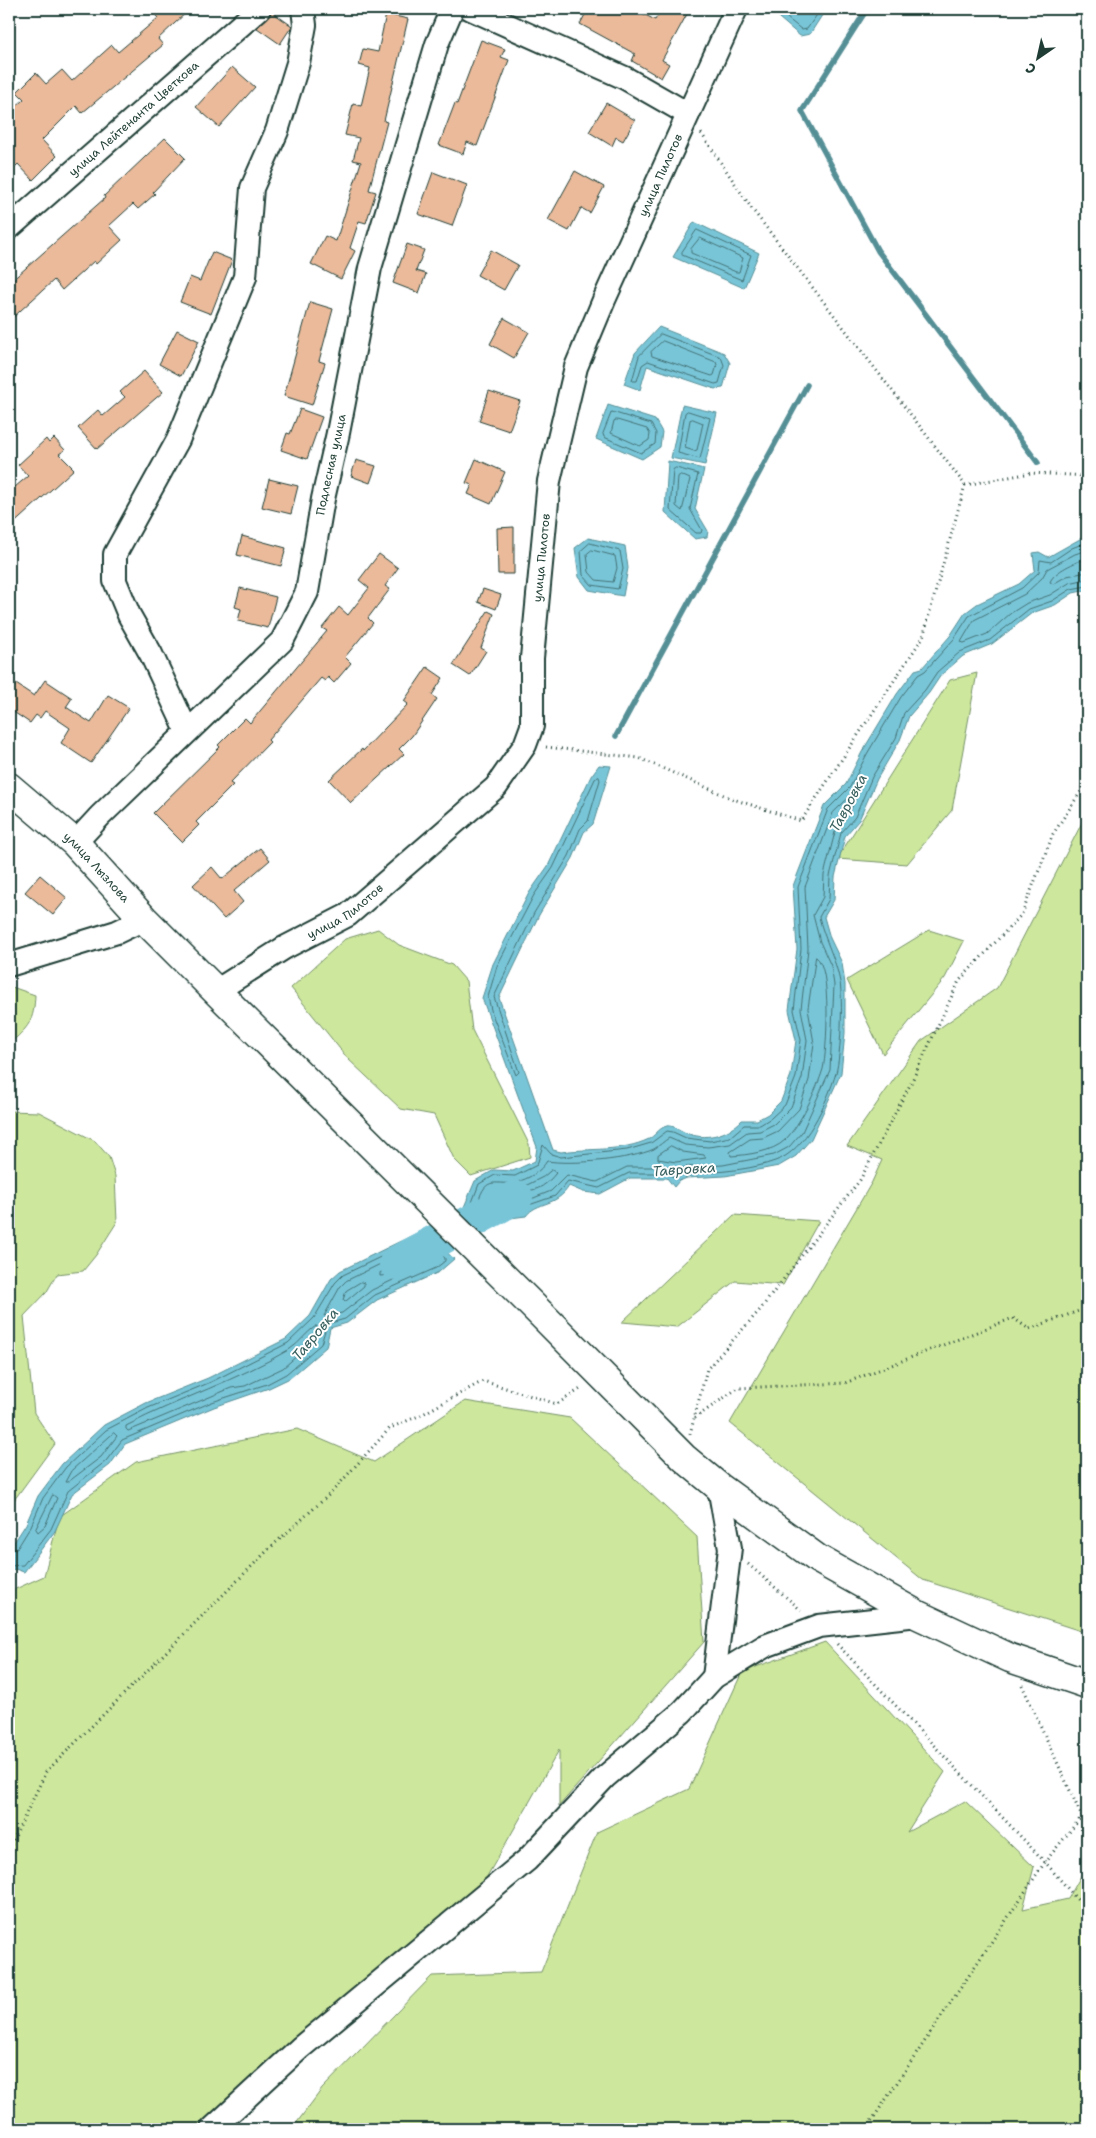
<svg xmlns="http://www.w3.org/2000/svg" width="1096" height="2138" font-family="'Shantell Sans',sans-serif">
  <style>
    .green { fill: #cde79d; stroke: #769268 }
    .water { fill: #79c5d8; stroke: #558f96 }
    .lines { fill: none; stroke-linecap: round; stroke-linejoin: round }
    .shore { stroke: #437376; stroke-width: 1 }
    .stream { stroke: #558f96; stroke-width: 5.5 }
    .river { stroke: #79c5d8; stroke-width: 34 }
    .building { fill: #eaba9b; stroke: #1f3d34 }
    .street-casing { stroke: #1f3d34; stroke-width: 26 }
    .secondary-casing { stroke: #1f3d34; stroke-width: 31 }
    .path { stroke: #1f3d34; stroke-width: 3; stroke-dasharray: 1 4; stroke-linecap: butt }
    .street { stroke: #fff; stroke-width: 22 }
    .secondary { stroke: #fff; stroke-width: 28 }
    .labels { text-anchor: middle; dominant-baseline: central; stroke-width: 4; stroke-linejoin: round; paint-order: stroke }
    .street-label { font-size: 12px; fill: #1f3d34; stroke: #fff }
    .water-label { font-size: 14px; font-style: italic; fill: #365f5d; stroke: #fff }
  </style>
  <rect width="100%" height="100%" fill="#fff"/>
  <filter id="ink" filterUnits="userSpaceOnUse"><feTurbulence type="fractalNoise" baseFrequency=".02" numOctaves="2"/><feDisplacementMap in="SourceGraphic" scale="10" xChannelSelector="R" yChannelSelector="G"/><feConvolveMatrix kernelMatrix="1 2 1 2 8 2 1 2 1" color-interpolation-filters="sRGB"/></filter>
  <g filter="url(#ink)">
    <path class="green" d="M 977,673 L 952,810 L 907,864 L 837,859 L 950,680 Z
      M 1087,813 L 1087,1633 L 923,1580 L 730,1423 L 872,1182 L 882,1160 L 847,1146 L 921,1041 L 997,988 Z
      M 378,929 L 399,945 L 452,965 L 466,981 L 472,1030 L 529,1144 L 530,1157 L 471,1176 L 454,1159 L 434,1115 L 401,1109 L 348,1059 L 291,988 L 345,939 Z
      M 929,930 L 964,941 L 945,978 L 883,1054 L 847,980 Z
      M 9,986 L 35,995 C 34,1021 29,1027 9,1044 Z
      M 9,1111 L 39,1112 L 95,1141 L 109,1157 L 115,1176 L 117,1222 L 96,1255 L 83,1271 L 57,1274 L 46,1293 L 24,1316 L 34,1413 L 55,1444 L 9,1507 Z
      M 734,1215 L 819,1221 L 783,1285 L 735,1281 L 677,1327 L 622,1322 Z
      M 465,1401 L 570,1418 L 697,1537 L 704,1642 L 559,1806 L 559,1750 L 485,1880 L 198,2129 L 9,2129 L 9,1592 L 44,1576 L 59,1517 L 136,1462 L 297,1429 L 374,1462 Z
      M 825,1642 L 945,1772 L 907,1832 L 965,1801 L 1034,1867 L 1023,1909 L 1068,1899 L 1087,1865 L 1087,2129 L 292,2129 L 322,2089 L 432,1976 L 541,1972 L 597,1832 L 689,1789 L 742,1672 Z"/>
    <path class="water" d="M 784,9 L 826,9 L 810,34 L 800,36 L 779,18 Z
      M 694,222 L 759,253 L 744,288 L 673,257 Z
      M 659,327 L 724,353 L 730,363 L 723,388 L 715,389 L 647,366 L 640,390 L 624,384 L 635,353 Z
      M 608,405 L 655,420 L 662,432 L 660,447 L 642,459 L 596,439 Z
      M 682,405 L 717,413 L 705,465 L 671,458 Z
      M 668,461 L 704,469 L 695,509 L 708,531 L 707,537 L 695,539 L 665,512 Z
      M 1087,535 L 1087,590 L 1073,593 L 1055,605 L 1032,613 L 992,644 L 963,656 L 941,675 L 929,693 L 909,716 L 900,740 L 877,779 L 859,820 L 845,836 L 835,877 L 834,900 L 824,917 L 830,938 L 842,963 L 845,984 L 845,1033 L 841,1073 L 811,1139 L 796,1156 L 779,1166 L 725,1176 L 687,1178 L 679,1181 L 674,1187 L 667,1178 L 630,1178 L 600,1194 L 583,1192 L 569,1186 C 557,1207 537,1201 526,1216 L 510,1218 L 488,1230 L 464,1207 L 475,1181 L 494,1170 L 513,1171 L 535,1161 L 537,1147 L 482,998 L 493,964 L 529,893 L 548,866 L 591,776 L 599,765 L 611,766 L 593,824 L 584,832 L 573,858 L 539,915 L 499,998 L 553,1150 L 561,1152 C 589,1148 622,1152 649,1139 C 654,1136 659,1129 664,1127 C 671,1123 679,1130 686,1133 C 705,1141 728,1135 742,1120 L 757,1120 L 768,1114 L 781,1101 L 791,1075 L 796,1040 L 789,1010 L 797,949 L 793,886 L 824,806 L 846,784 L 862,752 L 897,694 L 915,670 L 922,668 L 950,636 L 965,613 L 977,604 L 1019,584 L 1035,570 L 1033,553 L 1039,552 L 1048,557 Z
      M 588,538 L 625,546 L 628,568 L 623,596 L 589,590 L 579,577 L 575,548 Z
      M 423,1230 L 454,1259 L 439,1272 L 377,1300 L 347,1323 L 330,1328 L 326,1347 L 290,1378 L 269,1388 L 214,1407 L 125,1444 L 110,1465 L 72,1494 L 55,1531 L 24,1572 L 15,1569 L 9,1571 L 9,1547 L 13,1544 L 26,1524 L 38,1496 L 62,1464 L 104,1425 L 146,1403 L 208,1378 L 286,1339 L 310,1316 L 331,1279 L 340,1271 Z"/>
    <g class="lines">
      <path class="shore" d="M 788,9 L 787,18 L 802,30 L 807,29 L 821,9
        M 697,230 L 751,255 L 742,280 L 682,255 L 682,252 Z
        M 700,238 L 743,258 L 739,272 L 736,272 L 691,253 L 691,249 Z
        M 661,334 L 721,357 L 724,365 L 719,383 L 715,384 L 648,361 L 642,365 L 637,381 L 632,381 L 639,356 Z
        M 663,341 L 716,362 L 717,365 L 714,375 L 712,376 L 652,356 L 651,352 Z
        M 688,411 L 710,418 L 700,459 L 678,453 L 685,413 Z
        M 612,412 L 651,424 L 656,433 L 655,444 L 641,453 L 604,437 L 603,434 Z
        M 693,419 L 703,423 L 697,450 L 694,451 L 685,448 L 690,420 Z
        M 617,420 L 647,429 L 650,434 L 649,440 L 640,446 L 611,433 L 614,421 Z
        M 676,468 L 698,474 L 690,509 L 702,530 L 701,533 L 696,533 L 670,510 L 673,470 Z
        M 681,475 L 690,479 L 682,511 L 676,506 L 678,477 Z
        M 1087,542 L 1072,548 L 1051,562 L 1040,560 L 1039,572 L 1022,588 L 969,616 L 954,639 L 925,671 L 918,675 L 901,697 L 867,754 L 850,787 L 828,809 L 798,887 L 801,949 L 794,1010 L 801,1040 L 796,1077 L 785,1105 L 771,1118 L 760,1125 L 744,1125 L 730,1137 L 710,1141 L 686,1138 L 673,1132 L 667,1131 L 651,1143 L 627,1150 L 561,1157 L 551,1154 L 543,1145 L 537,1165 L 515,1176 L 495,1175 L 479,1184 L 471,1205 L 488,1223 L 498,1220 L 508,1213 L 523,1211 L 529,1205 L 555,1196 L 568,1181 L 599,1188 L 629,1173 L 667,1173 L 675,1178 C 685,1172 693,1175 704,1173 C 728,1171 753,1169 775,1161 C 806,1151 827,1102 836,1073 C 841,1054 843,1001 840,982 C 836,959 824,939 819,917 L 829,899 L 830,876 L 841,833 L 855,817 L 872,777 L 896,738 L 904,713 L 925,690 L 937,672 L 960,652 L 990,640 L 1029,609 L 1052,601 L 1071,589 L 1087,586
        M 590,543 L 620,551 L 623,569 L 618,589 L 592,585 L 583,575 L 581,551 Z
        M 592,550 L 615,556 L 617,568 L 613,582 L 596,580 L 589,572 L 587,554 Z
        M 1087,550 L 1075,554 L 1047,569 L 1042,578 L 1025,594 L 974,620 L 961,642 L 964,643 L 987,634 L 1011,613 L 1027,603 L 1050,595 L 1069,583 L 1087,579
        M 1087,558 C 1076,562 1054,571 1050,582 L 1053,584 L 1067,576 L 1087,572
        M 599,777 L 600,780 L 588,821 L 580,829 L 569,856 L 534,913 L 494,997 L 519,1072 L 516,1075 L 492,1014 L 488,997 L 497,966 L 534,895 L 553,868 L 595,779 Z
        M 852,795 L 856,797 L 849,814 L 835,832 L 824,875 L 823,897 L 813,915 L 820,942 L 831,966 L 834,985 L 830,1070 L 802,1132 L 789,1147 L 774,1155 L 723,1165 L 686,1167 L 675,1170 L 667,1167 L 627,1167 L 597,1182 L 567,1175 L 551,1191 L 489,1216 L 478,1203 C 486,1173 497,1187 516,1182 C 529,1179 541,1171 547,1161 C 572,1165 630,1160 654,1149 C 659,1146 664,1141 669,1138 L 685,1145 L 708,1147 L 730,1144 L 747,1132 L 760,1131 L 774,1124 L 791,1107 L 802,1078 L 807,1040 L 801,1009 L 808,949 L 805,887 L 833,813 Z
        M 816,957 C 832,966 827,1051 823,1069 C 817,1089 800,1125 785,1140 C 773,1152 747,1155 731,1156 L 730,1152 L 750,1139 L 763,1138 L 778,1131 L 799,1109 L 809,1080 L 814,1043 L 808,1009 Z
        M 671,1146 L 683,1152 L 704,1155 L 706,1158 L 676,1162 L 658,1159 L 658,1155 Z
        M 552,1170 L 556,1173 C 548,1183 538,1192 525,1190 L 525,1186 L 543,1177 Z
        M 498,1189 L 520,1189 L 522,1192 C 517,1197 499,1204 491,1207 L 487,1202 C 487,1195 492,1192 498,1189 Z
        M 420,1245 L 435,1257 L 435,1260 L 372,1290 L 342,1313 L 324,1316 L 340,1287 L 346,1281 Z
        M 419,1254 L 423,1256 L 422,1259 L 390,1275 L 380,1276 L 380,1273 Z
        M 361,1282 L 364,1283 L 364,1286 L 346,1301 L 343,1300 L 346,1291 Z
        M 316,1326 L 318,1329 L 315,1340 L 283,1368 L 245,1386 L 231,1388 L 138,1427 L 128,1431 L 126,1429 L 126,1426 C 180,1398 238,1380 290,1349 C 300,1343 306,1332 316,1326 Z
        M 114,1433 L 117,1436 L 101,1457 L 68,1482 L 65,1482 L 71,1471 Z
        M 53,1495 L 57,1498 L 45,1526 L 38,1532 L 36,1529 Z
        M 9,1551 L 18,1547 L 31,1526 L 43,1498 L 66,1467 L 106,1430 L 148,1408 L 211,1382 L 288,1343 L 314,1318 L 335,1283 L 343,1275 L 422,1237 L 445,1258 L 445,1261 L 436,1268 L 375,1295 L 345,1319 L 327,1324 L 321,1344 L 286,1374 L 267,1384 L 212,1402 L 122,1440 L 106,1461 L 68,1491 L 51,1529 L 23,1565 L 9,1566"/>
      <path class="stream" d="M 867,9 L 802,111 L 878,251 L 1038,463
        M 616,736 L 807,385"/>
      <path class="river" d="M 396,1263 L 516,1197"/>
    </g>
    <path class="building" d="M 150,9 L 190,9 L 158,39 L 163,45 L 82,113 L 76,106 L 42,140 L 57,156 L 33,180 L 18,164 L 9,173 L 9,113 L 24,99 L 17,92 L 36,73 L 46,84 L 62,70 L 72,81 L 112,45 L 118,52 L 158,18 Z
      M 588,9 L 634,9 L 655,20 L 662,9 L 677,9 L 687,14 L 662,60 L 669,64 L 661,78 L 632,61 L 635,54 L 580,24 Z
      M 272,12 L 292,26 L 280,44 L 257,28 Z
      M 386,14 L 408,19 L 384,121 L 387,122 L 369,190 L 376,192 L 366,223 L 359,221 L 350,248 L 355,251 L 341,279 L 311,264 L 325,236 L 336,241 L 361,162 L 353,160 L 359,138 L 345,135 L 353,104 L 361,106 L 370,68 L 359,65 L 363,49 L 378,52 Z
      M 481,40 L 505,49 L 501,57 L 509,60 L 477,146 L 467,142 L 463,154 L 439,145 L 455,103 L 457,104 Z
      M 232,67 L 255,87 L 219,127 L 196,107 Z
      M 606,103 L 635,120 L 623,141 L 616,137 L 612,146 L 589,132 Z
      M 165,138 L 185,158 L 153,192 L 155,194 L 138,209 L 133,204 L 109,226 L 122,240 L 96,264 L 94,261 L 62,290 L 54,280 L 9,321 L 9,283 L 105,198 L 104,196 Z
      M 575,171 L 604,187 L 590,213 L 581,208 L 569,231 L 548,220 Z
      M 433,172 L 467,185 L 452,226 L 418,214 Z
      M 407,244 L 424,250 L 416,271 L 426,274 L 419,293 L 393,283 Z
      M 491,250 L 518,265 L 504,290 L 477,275 Z
      M 212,252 L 232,260 L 211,314 L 180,302 L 190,277 L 200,281 Z
      M 310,302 L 333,309 L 319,361 L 325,363 L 312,405 L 284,396 Z
      M 504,318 L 529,332 L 514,358 L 490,344 Z
      M 177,330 L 199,341 L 181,376 L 159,364 Z
      M 144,371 L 163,392 L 97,449 L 78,428 L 98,410 L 103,416 L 125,397 L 120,392 Z
      M 489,391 L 520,401 L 509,431 L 479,421 Z
      M 300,409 L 322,417 L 307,459 L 281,450 L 287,433 L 290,434 Z
      M 54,438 L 65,450 L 59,454 L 74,469 L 9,528 L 9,492 L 28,476 L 18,465 L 46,439 L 49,443 Z
      M 476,459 L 505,472 L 491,504 L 468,494 L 472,485 L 466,483 Z
      M 356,460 L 376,466 L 370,483 L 351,476 Z
      M 269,479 L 298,486 L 291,514 L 262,507 Z
      M 514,527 L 514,574 L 498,574 L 497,528 Z
      M 242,536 L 286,548 L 281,566 L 237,555 Z
      M 379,554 L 398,568 L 385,586 L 390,589 L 368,618 L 373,623 L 345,657 L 351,663 L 334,683 L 328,677 L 325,681 L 321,678 L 268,740 L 270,742 L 230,783 L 233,785 L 196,822 L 199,825 L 182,842 L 153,813 L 220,747 L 218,745 L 245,718 L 250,723 L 327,631 L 322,628 L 339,607 L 348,615 L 369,588 L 359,580 Z
      M 240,588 L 276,597 L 268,628 L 238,621 L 241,609 L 235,607 Z
      M 483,589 L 501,595 L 496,609 L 478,602 Z
      M 488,611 L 494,614 L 481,648 L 486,651 L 470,676 L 453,665 Z
      M 427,667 L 443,678 L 432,695 L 437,699 L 412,736 L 399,749 L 404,754 L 351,803 L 329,780 L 362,749 L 363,751 L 408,704 L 404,701 Z
      M 45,680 L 72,698 L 66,707 L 91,723 L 108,695 L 129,708 L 91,763 L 61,743 L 70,728 L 45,711 L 40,718 L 36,715 L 30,723 L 9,709 L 9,694 L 16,684 L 34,696 Z
      M 260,848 L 270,860 L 234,891 L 243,902 L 224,919 L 193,885 L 212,867 L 222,879 Z
      M 40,875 L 67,898 L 53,915 L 25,892 Z"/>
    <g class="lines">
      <defs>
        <g id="street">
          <path d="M 471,9 L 625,78 L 688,114"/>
          <path id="s1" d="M 9,228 L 259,9"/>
          <path d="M 187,731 L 151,654 L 129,615 L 115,581 L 115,554 L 178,440 L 245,277 L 252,188 L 277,131 L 298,63 L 305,25 L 303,9"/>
          <path id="s2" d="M 75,843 L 100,816 L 282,641 L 307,592 L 323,499 L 338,433 L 370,268 L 437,44 L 452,9"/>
          <path d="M 9,965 L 117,932 L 144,919"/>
          <path id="s3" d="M 216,991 L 284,948 L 348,915 L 496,787 L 525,745 L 532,726 L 532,658 L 549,481 L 576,367 L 604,300 L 736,9"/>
          <path d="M 714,1677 L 730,1548 L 719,1487"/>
          <path d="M 212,2129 L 300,2048 L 527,1860 L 605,1777 L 682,1712 L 714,1677 L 765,1646 L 819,1626 L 918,1615"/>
        </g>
        <g id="secondary">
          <path id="s4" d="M 9,787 L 75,843 L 144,919 L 216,991 L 542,1315 L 684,1458 L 719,1487 L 818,1559 L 918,1615 L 1010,1658 L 1087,1684"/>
        </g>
      </defs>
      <use href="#street" class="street-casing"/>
      <use href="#secondary" class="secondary-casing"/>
      <path class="path" d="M 965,485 L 1031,473 L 1087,476
        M 546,747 L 639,758 L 733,799 L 801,821 L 923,637 L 965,485 L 752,209 L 701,133
        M 695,1418 L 738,1388 L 845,1383 L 1013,1318 L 1029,1329 L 1087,1308
        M 690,1434 L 707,1369 L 759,1311 L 860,1180 L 911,1083 L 959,981 L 1022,914 L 1053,834 L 1087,782
        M 748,1564 L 801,1610
        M 837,1644 L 1045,1862 L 1087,1911
        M 1022,1685 L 1082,1817
        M 9,1849 L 46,1772 L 271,1547 L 331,1493 L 390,1428 L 421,1415 L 483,1381 L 557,1404 L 582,1388
        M 866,2129 L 1045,1862 L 1087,1810"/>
      <use href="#street" class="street"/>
      <use href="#secondary" class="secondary"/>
    </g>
  </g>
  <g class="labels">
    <g class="street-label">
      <text stroke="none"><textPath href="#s1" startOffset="166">улица Лейтенанта Цветкова</textPath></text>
      <text stroke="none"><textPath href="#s3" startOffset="992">улица Пилотов</textPath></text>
      <text stroke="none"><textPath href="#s2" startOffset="474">Подлесная улица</textPath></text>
      <text stroke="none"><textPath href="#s3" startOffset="588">улица Пилотов</textPath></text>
      <text stroke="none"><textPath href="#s4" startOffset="119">улица Лызлова</textPath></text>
      <text stroke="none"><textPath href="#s3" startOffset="152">улица Пилотов</textPath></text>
    </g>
    <g class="water-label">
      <text transform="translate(848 803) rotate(-62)">Тавровка</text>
      <text transform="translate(684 1169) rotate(-4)">Тавровка</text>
      <text transform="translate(315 1334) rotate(-50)">Тавровка</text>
    </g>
  </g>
  <rect width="1096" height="2138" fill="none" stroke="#fff" stroke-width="30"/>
  <rect x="15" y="15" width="1066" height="2108" fill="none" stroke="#1f3d34" stroke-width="2" filter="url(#ink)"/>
  <g transform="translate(1038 58) rotate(214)" stroke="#ffffff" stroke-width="4" paint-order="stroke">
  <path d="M0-4L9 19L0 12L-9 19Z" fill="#1f3d34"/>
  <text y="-8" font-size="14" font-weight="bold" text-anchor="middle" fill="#1f3d34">С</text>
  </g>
</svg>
